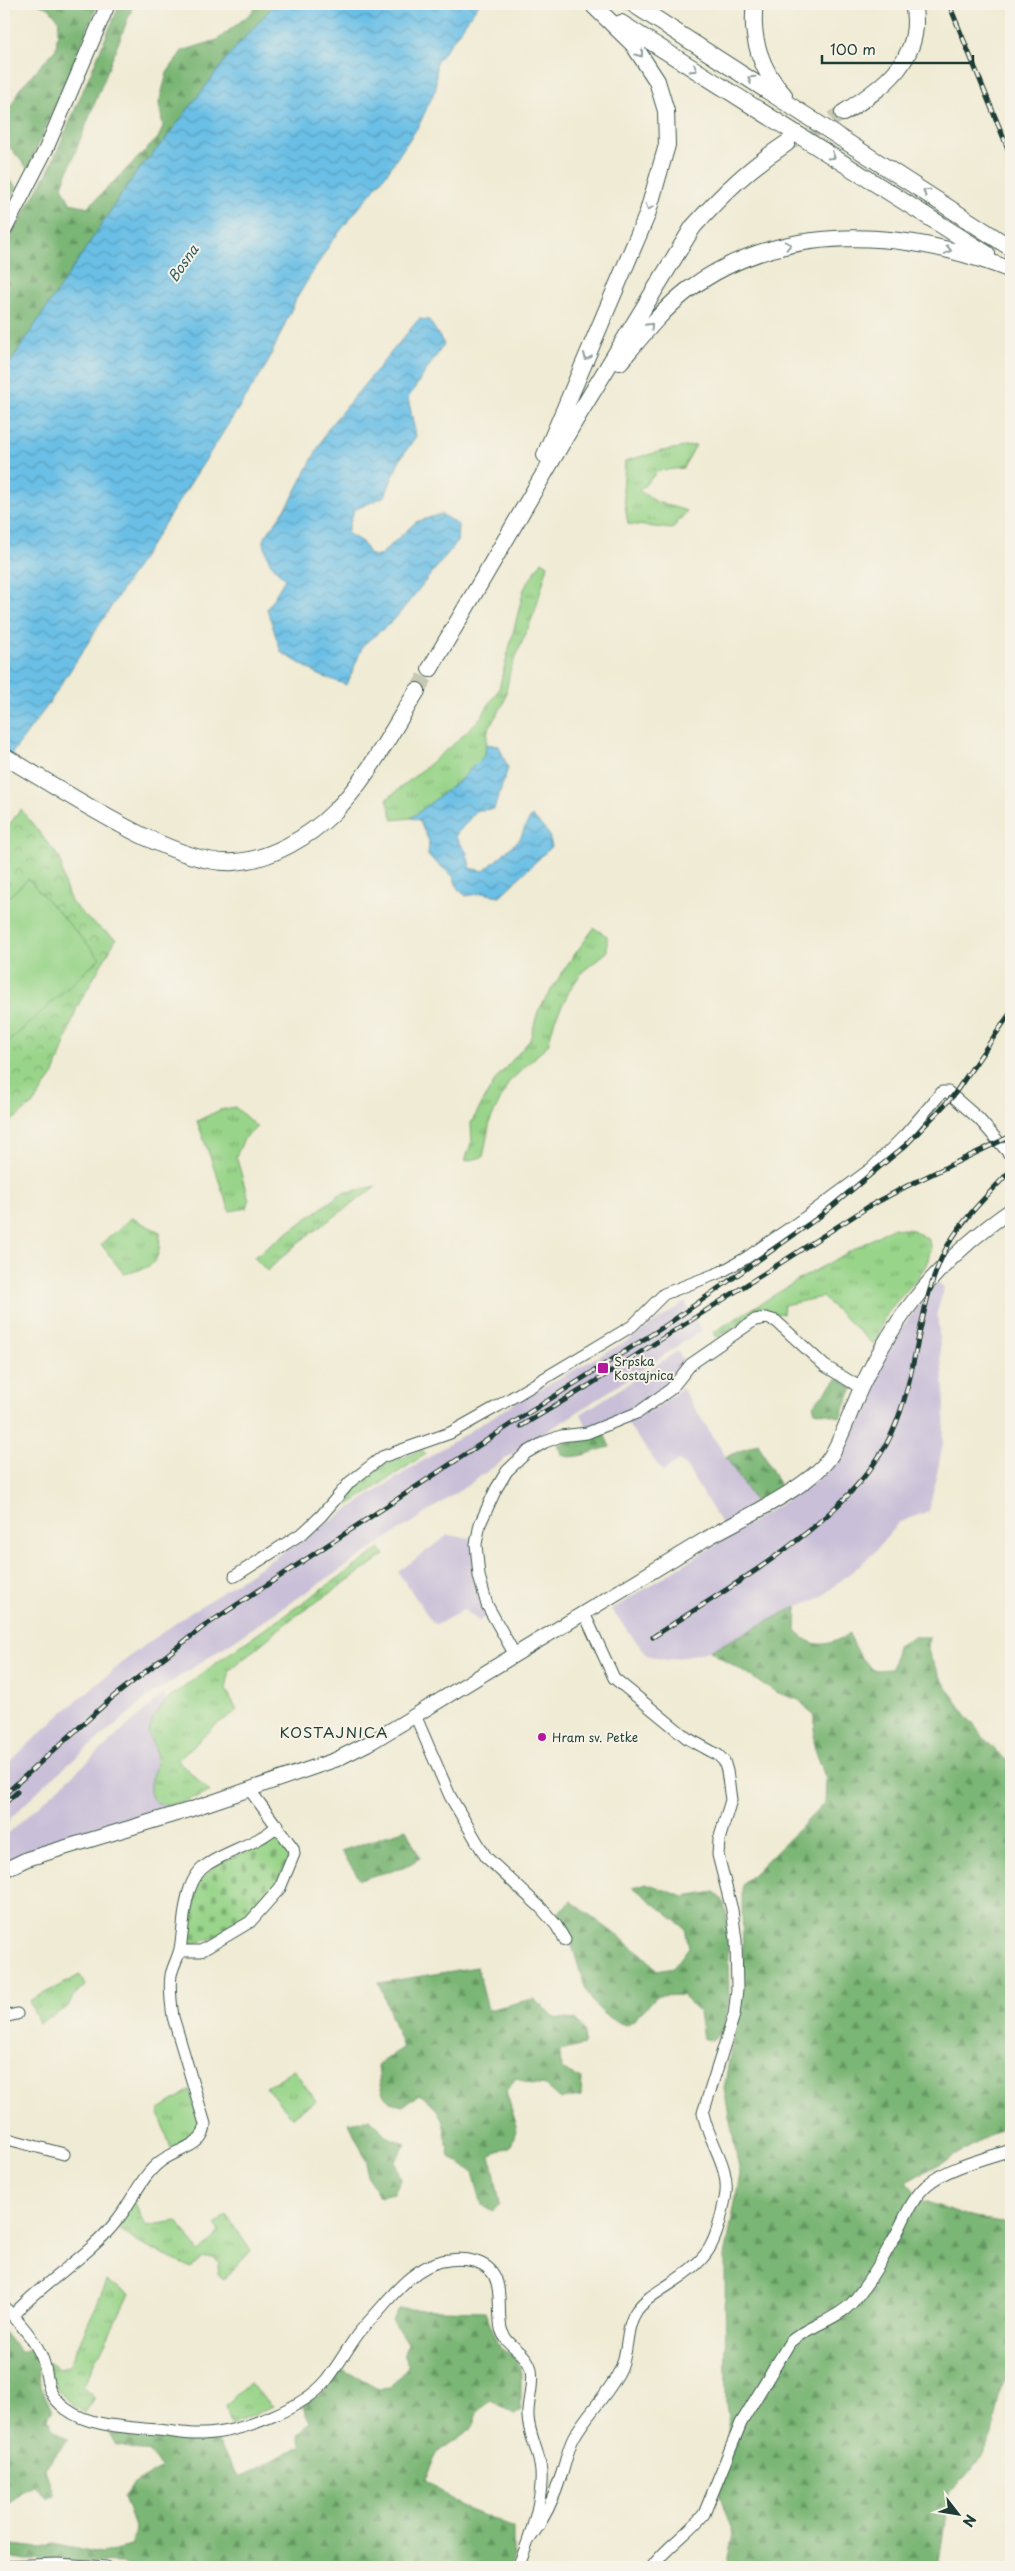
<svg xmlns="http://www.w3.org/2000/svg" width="1015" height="2571" font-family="'Playpen Sans',sans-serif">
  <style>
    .industrial { fill: #c9bfd8 }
    .grass { fill: url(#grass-tufts); stroke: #5c885e }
    .forest { fill: url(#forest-firs); stroke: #4c7a54 }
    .cemetery { fill: url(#cemetery-stones); stroke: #5c885e }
    .park { fill: url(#park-crowns); stroke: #5c885e }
    .pitch { fill: #98d489; stroke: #5c885e }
    .water { fill: url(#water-waves); stroke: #447e8d }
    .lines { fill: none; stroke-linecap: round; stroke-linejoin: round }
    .highway-tunnel { stroke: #c6c8b4; stroke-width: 16; stroke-dasharray: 16 8; stroke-linecap: butt }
    .minor-casing { stroke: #3e574c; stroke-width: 13 }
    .major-casing { stroke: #3e574c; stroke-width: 16 }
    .highway-casing { stroke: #3e574c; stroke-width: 18 }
    .minor { stroke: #fff; stroke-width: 11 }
    .major { stroke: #fff; stroke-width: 14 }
    .highway { stroke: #fff; stroke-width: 16 }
    .rail-casing { stroke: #1f3d34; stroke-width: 5 }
    .rail { stroke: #f7f3e8; stroke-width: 3; stroke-dasharray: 9; stroke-linecap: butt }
    .oneway { stroke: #8f9e9a }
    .poi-dot { fill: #b5179e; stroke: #f7f3e8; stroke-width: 2 }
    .labels { text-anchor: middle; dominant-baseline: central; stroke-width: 4; stroke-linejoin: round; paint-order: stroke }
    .poi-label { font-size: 12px; fill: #1f3d34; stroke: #f7f3e8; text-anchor: start }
    .water-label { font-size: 14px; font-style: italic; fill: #325e60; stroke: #f7f3e8 }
    .quarter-label { font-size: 15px; letter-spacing: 1px; fill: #1f3d34; stroke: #f7f3e8 }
  </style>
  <defs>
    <pattern id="grass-tufts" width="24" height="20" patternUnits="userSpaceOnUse" patternTransform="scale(1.25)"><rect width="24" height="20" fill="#98d489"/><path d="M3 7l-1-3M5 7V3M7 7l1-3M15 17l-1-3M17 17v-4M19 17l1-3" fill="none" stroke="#7bad71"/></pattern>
    <pattern id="forest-firs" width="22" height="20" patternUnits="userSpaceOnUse" patternTransform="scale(1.25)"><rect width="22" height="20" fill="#7ab675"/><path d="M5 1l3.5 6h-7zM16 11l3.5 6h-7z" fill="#639561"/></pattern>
    <pattern id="cemetery-stones" width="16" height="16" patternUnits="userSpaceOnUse" patternTransform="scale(1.25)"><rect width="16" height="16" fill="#98d489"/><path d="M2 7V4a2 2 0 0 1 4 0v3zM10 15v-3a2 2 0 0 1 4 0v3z" fill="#7bad71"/></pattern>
    <pattern id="park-crowns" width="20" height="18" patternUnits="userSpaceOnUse" patternTransform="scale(1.25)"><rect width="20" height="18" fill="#98d489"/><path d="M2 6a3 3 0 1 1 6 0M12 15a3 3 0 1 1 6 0" fill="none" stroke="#7bad71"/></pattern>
    <pattern id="water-waves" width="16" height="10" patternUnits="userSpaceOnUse" patternTransform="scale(1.25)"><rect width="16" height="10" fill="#6abfe6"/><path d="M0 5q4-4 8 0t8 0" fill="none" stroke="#579cbb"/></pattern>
  </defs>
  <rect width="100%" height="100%" fill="#f7f3e8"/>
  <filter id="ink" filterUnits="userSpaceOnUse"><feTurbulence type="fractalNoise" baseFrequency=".02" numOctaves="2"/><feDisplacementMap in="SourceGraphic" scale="10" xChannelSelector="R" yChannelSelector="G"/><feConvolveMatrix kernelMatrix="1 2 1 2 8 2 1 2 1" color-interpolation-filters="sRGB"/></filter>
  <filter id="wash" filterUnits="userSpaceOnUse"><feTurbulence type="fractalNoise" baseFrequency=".0096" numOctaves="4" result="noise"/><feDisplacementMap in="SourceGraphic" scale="20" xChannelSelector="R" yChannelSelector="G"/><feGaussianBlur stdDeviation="1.12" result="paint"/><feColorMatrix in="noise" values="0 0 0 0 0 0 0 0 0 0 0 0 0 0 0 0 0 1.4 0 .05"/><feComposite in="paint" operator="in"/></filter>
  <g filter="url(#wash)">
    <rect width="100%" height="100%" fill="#f0ebd4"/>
    <path class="industrial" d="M 938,1282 L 944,1288 L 937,1312 L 945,1403 L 943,1444 L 929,1511 L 898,1523 L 873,1554 L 820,1598 L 797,1606 L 710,1651 L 667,1660 L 648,1656 L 611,1610 L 808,1487 L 827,1472 L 834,1462 L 884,1354 L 918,1305 Z
      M 685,1302 L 702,1330 L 567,1419 L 522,1447 L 474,1481 L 147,1698 L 46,1783 L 4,1825 L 4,1767 L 61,1714 L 134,1653 L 184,1617 L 416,1465 L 516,1402 L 632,1338 Z
      M 678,1351 L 686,1366 L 675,1382 L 638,1409 L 588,1429 L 581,1414 Z
      M 682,1388 L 756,1504 L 723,1526 L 685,1465 L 678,1461 L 663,1472 L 626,1422 L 661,1405 Z
      M 448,1535 L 472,1538 L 488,1615 L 479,1621 L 464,1610 L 436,1625 L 433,1623 L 398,1572 Z
      M 163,1694 L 167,1700 L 154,1716 L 148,1734 L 156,1752 L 156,1767 L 150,1785 L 159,1803 L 169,1806 L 10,1861 L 4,1850 L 4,1837 Z"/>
    <path class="grass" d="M 696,445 L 683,468 L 658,471 L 639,491 L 657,502 L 687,511 L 672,529 L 628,524 L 623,491 L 625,461 L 662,451 Z
      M 542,561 L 548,565 L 535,611 L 510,671 L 504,703 L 488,729 L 485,755 L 459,781 L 411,818 L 393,820 L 387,799 L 456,742 L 481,717 L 499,689 L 524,589 Z
      M 594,928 L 607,936 L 607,952 L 582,972 L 571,988 L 555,1019 L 548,1045 L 509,1082 L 490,1121 L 483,1157 L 465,1161 L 472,1141 L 471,1123 L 496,1079 L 530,1040 L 538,1011 L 567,965 Z
      M 235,1107 L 257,1127 L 244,1139 L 236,1156 L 249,1201 L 247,1208 L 230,1211 L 197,1121 L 220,1110 Z
      M 377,1186 L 300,1241 L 267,1271 L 254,1257 L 342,1193 Z
      M 131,1218 L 160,1232 C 160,1264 154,1267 124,1274 L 101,1244 Z
      M 892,1228 L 913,1230 L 929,1240 C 936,1272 900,1291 885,1317 C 881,1325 878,1337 875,1346 L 822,1297 L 784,1305 L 783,1313 L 755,1315 L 716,1337 L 714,1332 L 802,1278 Z
      M 422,1450 L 426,1454 L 348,1505 L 345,1502 L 361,1480 L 381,1466 Z
      M 380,1549 L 385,1555 L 290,1620 L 230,1670 L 226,1689 L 237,1711 L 217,1724 L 178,1760 L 210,1792 C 194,1797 148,1820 150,1786 C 151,1774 159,1765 156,1752 C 155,1746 151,1740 148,1734 L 154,1716 L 167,1700 L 220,1660 Z
      M 80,1975 L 85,1986 L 73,1996 L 68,2007 L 39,2023 L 29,2001 Z
      M 294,2070 L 316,2101 L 291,2117 L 266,2087 Z
      M 190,2090 L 199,2127 L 188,2139 L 171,2149 L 158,2110 Z
      M 134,2201 L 146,2226 L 177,2221 L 199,2252 L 219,2232 L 215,2225 L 226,2215 L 251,2251 L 224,2279 L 218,2274 L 220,2262 L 213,2257 L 204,2257 L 191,2268 L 138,2243 L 117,2227 Z
      M 107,2281 L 129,2294 L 83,2387 L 94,2398 L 85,2413 C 60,2399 57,2388 47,2362 L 59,2369 L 69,2366 Z
      M 249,2383 L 273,2406 L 231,2425 L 226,2405 Z"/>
    <path class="forest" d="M 37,4 L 98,4 L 28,169 L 4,140 L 4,120 L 21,87 L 56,49 L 59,20 L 49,8 Z
      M 120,4 L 131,4 L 131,11 L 62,186 L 70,203 L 88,207 L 158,138 L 163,127 L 159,103 L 167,73 L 182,51 L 217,40 L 250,14 L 259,4 L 275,4 L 230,54 L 164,141 L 135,174 L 4,372 L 4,248 L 50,168 Z
      M 4,175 L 17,187 L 4,211 Z
      M 838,1378 L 853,1388 L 840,1417 L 815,1411 L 813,1405 Z
      M 603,1432 L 610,1447 C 594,1450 576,1461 561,1455 L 558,1445 Z
      M 758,1443 L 780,1486 L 756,1504 L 726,1457 Z
      M 797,1606 L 796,1631 C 814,1650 828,1646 849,1634 L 861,1658 L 874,1670 L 892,1669 L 897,1646 L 913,1637 L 929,1637 C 929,1641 928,1645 928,1649 C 931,1671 991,1754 1011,1763 L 1011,2124 L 907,2182 L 922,2200 L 974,2218 L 1011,2223 L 1011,2368 L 1002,2385 L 993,2434 L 981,2459 L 949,2494 L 939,2562 L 941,2567 L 726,2567 L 733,2534 L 715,2481 L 733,2451 L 726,2405 L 725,2257 L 740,2174 L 724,2089 L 743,1981 L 742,1885 L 825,1803 L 826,1780 L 814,1746 L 815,1717 L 799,1700 L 776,1692 L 710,1651 Z
      M 406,1829 L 420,1858 L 403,1868 L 360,1879 L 341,1851 Z
      M 646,1883 L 684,1897 L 715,1892 L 724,1903 L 727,1918 L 729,1999 L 724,2031 L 712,2041 L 703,2038 L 699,2012 L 682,1995 L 657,1996 L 634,2020 L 625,2025 C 580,2008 585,1976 569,1938 C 566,1931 559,1923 554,1916 L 571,1901 L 643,1955 L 657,1970 L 674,1967 L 689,1947 L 685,1928 L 633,1887 Z
      M 477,1967 L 488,2010 L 533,1999 L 556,2018 L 575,2020 L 585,2031 L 584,2045 L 560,2051 L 561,2069 L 582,2079 L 581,2096 L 561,2099 L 546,2086 L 532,2084 L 516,2078 L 506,2091 L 517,2127 L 511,2146 L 491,2155 L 500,2204 L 493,2211 L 482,2205 L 473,2172 L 449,2157 C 444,2128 446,2110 419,2094 L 403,2106 C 378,2101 380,2086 378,2064 L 403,2048 L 379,1983 Z
      M 370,2119 L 390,2138 L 406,2144 L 395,2161 L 401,2180 L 394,2193 L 379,2196 L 367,2176 L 367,2162 L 349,2123 Z
      M 398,2309 L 485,2311 L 500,2348 L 514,2357 L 521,2367 L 521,2410 L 514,2414 L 491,2400 L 477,2413 L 472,2428 L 438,2452 L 425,2478 L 459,2506 L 514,2528 L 514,2555 L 510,2567 L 219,2567 C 214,2565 207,2560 201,2560 C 175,2560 145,2571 120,2563 L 25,2560 L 4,2556 L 4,2544 L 39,2548 L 53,2543 L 101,2553 L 131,2546 L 136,2530 L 124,2497 L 134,2484 L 161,2468 L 149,2452 L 116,2445 L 109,2433 L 218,2442 L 239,2478 L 302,2445 L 298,2436 L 310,2422 L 302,2405 L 324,2392 L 342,2369 L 378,2389 L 390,2388 L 409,2365 L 404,2353 L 407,2343 L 392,2320 Z
      M 4,2332 L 20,2352 L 29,2349 L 37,2358 L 40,2384 L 52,2411 L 48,2418 L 53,2428 L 68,2439 L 45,2469 L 54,2495 L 47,2499 L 34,2486 L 21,2492 L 4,2509 Z"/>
    <path class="cemetery" d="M 279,1832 L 290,1853 C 285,1864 281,1876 275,1886 C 258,1916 220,1941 187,1944 L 191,1902 L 198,1883 L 217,1864 L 258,1846 Z"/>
    <path class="park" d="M 21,809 L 60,859 L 64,883 L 71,902 L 90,921 L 116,939 L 77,1007 L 54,1074 L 33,1104 L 4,1127 L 4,832 Z"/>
    <path class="pitch" d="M 28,879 L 100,958 L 4,1046 L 4,901 Z"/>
    <path class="water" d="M 275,4 L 479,4 L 436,63 L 436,88 L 419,125 L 387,173 L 332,241 L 296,299 L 267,364 L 48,705 L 4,764 L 4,372 L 135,174 L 164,141 L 230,54 Z
      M 419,319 L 429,320 L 444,344 L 408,398 L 416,436 L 399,461 L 385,496 L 354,510 L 347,533 L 362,542 L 370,555 L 379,556 L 416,522 L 441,514 L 458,525 L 457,542 L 394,620 L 363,645 L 347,685 L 319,675 L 281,652 L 267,609 L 285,579 L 269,561 L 263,540 L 290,502 L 329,427 Z
      M 486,744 L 499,746 L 508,768 L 494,809 L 477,810 L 455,836 L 467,853 L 470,868 L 484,871 L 520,839 L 526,825 L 532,816 L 548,833 L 552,846 L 500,896 L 482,893 L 466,896 L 458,889 L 453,876 L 428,856 L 429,841 L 419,820 L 411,818 L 459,781 L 485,755 Z"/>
  </g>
  <g filter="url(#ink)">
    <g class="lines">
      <path class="highway-tunnel" d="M 789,142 L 843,113
        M 417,691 L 430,669"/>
      <defs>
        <path id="minor" d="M 235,1576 L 304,1532 L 321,1516 L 350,1482 L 382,1457 L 450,1433 L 498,1406 L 632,1326 L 664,1294 L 721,1272 L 746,1258 L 807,1216 L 872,1168 L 905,1135 L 942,1092 L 948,1092 L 979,1119 L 1011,1156
          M 515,1655 L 487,1605 L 479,1576 L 476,1544 L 480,1524 L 496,1489 L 507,1471 L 526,1453 L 545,1442 L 561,1436 L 587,1433 L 639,1412 L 671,1389 L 691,1364 L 755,1320 L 766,1318 L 776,1321 L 825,1366 L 861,1388
          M 415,1715 L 450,1796 L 486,1857 L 541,1908 L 556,1925 L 565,1940
          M 180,1951 L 201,1951 L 250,1922 L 280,1888 L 294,1854 L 293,1848 L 249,1789
          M 4,2017 L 17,2014
          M 4,2138 L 64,2154
          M 4,2307 C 17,2319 34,2339 41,2355 C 51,2377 41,2390 66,2409 C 90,2427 128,2427 157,2430 C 172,2431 188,2435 203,2434 C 239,2433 304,2408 326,2381 C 338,2366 347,2349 358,2334 C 367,2323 377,2313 386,2302 C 402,2284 418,2267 442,2261 C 463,2257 491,2259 497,2283 C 501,2297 498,2314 501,2329 C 506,2347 528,2352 531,2370 C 534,2386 527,2402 528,2417 C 529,2436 540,2453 541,2472 C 543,2501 529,2541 518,2567
          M 13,2315 C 45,2280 89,2257 118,2219 C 133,2200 141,2176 161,2161 C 177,2149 205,2146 205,2124 L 173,2017 C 171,2003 169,1988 171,1975 C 173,1966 178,1958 180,1949 C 185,1923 182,1880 208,1864 C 231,1849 258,1844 278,1825
          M 529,2540 C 543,2521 555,2496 562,2473 C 566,2461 568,2448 574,2437 C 588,2412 610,2393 621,2368 C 629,2349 625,2327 637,2310 C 646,2298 658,2292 670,2284 C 710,2258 715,2246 725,2199 C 732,2167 708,2142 703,2113 L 734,2015 L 737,1990 L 736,1940 L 732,1910 L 718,1855 L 719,1840 L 731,1800 L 727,1771 L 724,1761 L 718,1755 L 687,1738 L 614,1678 L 584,1613
          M 4,2566 L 57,2564 L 106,2567
          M 652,2567 C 666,2547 688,2534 704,2514 L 741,2423 L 790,2342 C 808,2326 834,2321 851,2304 C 868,2285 881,2262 893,2240 C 904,2221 910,2200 927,2185 C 946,2168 987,2158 1011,2150"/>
        <path id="major" d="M 4,231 L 46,149 L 108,4
          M 4,1870 L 27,1859 L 189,1810 L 335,1760 L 373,1741 C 483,1673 594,1607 704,1540 C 738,1520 814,1486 832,1454 C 844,1433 851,1410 861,1388 C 896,1312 943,1257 1011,1210"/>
        <path id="highway" d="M 633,4 L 1011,248
          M 755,4 C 750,36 761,71 784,95
          M 621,23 L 987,254
          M 843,113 C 883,88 925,58 913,4
          M 620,362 C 641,337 662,310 688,290 C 782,220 907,229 1011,270
          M 545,455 L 647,215 L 667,145 L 666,111 L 657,81 L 633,44 L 594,6
          M 430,669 L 576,419 L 693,227 C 724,192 748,169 787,143
          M 4,756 C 58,787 174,867 234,862 C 270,860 309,837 334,812 C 367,780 392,730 417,691"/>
      </defs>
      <use href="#minor" class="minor-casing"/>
      <use href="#major" class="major-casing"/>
      <use href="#highway" class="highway-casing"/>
      <use href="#minor" class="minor"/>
      <use href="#major" class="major"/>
      <use href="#highway" class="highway"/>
      <defs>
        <path id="rail" d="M 949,4 L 1011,156
          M 521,1426 L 588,1386 L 868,1207 L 907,1186 L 1011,1136
          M 653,1637 C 730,1586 853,1519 892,1433 C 919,1373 917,1301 948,1245 C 965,1216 989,1194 1011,1170
          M 4,1795 L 113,1697 L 203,1627 L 525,1415 L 668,1324 L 819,1217 L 906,1145 L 953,1096 L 1011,1012
          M 4,1804 L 17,1792"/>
      </defs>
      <use href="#rail" class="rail-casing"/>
      <use href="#rail" class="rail"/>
    </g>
    <defs><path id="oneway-chevron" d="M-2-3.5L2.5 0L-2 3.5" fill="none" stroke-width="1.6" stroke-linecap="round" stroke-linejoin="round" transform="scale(1.25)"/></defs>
    <g class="oneway">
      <use href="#oneway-chevron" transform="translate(640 54) rotate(55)"/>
      <use href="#oneway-chevron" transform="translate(694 69) rotate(32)"/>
      <use href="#oneway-chevron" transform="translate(751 79) rotate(-147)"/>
      <use href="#oneway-chevron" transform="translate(832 156) rotate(32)"/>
      <use href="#oneway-chevron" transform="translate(926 192) rotate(-147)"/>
      <use href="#oneway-chevron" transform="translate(649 207) rotate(108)"/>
      <use href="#oneway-chevron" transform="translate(788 245) rotate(-12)"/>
      <use href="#oneway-chevron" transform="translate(948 250) rotate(12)"/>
      <use href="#oneway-chevron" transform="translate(650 326) rotate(-47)"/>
      <use href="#oneway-chevron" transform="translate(587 357) rotate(113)"/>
    </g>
  </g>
  <g class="poi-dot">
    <rect x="597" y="1362" width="12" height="12" rx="2.5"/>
    <circle cx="542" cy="1737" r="5"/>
  </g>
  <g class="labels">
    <g class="poi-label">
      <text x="614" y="1361">Srpska<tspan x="614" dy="14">Kostajnica</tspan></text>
      <text x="552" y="1737">Hram sv. Petke</text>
    </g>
    <g class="water-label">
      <text transform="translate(183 263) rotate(-55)">Bosna</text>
    </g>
    <g class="quarter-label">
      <text x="334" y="1731">KOSTAJNICA</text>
    </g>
  </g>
  <rect width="1015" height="2571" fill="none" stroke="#f7f3e8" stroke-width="20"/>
  <g transform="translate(958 2514) rotate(121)" stroke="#f7f3e8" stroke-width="4" paint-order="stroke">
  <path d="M0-4L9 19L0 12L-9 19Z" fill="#1f3d34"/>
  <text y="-8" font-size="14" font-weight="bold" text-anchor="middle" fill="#1f3d34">N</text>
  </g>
  <path d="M822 55v8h151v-8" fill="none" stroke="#1f3d34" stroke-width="2.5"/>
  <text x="830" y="55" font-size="15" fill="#1f3d34" stroke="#f7f3e8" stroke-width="4" paint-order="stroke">100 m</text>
</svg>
